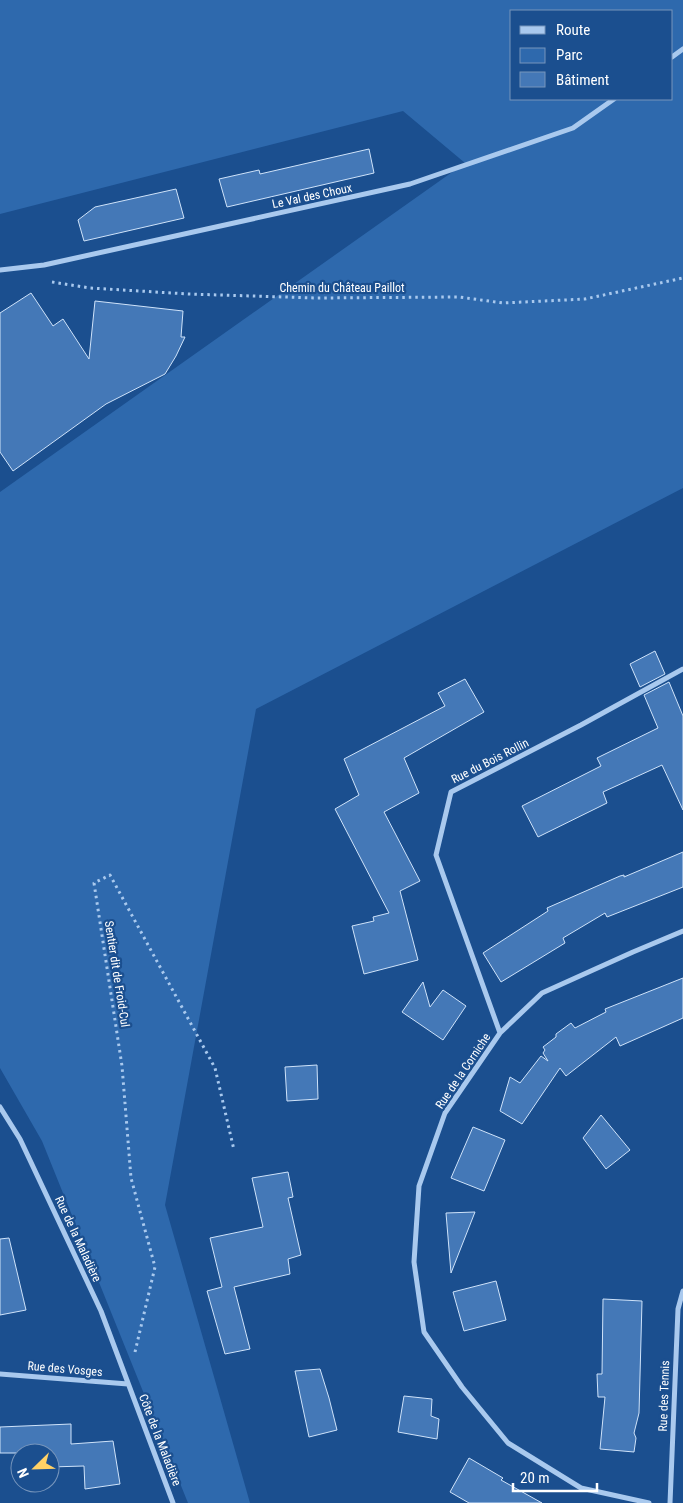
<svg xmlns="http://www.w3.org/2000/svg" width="683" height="1503" font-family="'Roboto Condensed',sans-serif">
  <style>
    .green { fill: #2e69ad; fill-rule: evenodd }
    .building { fill: #4478b7; stroke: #cfe3fa }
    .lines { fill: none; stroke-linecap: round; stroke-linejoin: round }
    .path { stroke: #a9c9ee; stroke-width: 3; stroke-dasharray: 2.5 4; stroke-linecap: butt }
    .street { stroke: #a9c9ee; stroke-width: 5 }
    .labels { text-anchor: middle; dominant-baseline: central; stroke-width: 4.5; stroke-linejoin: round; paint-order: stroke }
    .street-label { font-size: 12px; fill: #fff; stroke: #1b4f8f }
  </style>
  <rect width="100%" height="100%" fill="#1b4f8f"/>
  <path class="green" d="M 0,0 L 683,0 L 683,488 L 256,709 L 165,1205 L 250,1503 L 188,1503 L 42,1141 L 0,1068 L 0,492 L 465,163 L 403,111 L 0,214 ZM 512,11 L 672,11 L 672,99 L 512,99 Z"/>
  <path class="building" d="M 369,149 L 374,173 L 227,207 L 219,179 L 259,170 L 260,174 Z
    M 176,189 L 184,218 L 84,241 L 78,220 L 95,207 Z
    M 31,293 L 53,326 L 63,319 L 89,359 L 95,301 L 183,311 L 181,337 L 185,337 L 176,356 L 165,374 L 106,404 L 13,471 L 0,452 L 0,313 Z
    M 655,651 L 665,674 L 640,687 L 630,664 Z
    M 465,679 L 484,712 L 404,758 L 419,793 L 384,812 L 420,881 L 400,891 L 418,960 L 364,974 L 352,926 L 374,921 L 373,917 L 389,913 L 335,809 L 359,795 L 344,759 L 445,706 L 438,693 Z
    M 669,682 L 683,716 L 683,810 L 662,765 L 603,792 L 607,803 L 538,837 L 522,806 L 601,766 L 597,758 L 658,728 L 644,695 Z
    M 683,852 L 683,887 L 607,917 L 605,913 L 563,938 L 565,943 L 501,982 L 483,953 L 548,911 L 547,908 L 620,876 L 624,875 L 624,877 Z
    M 683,978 L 683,1018 L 620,1046 L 616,1037 L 566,1076 L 560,1068 L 522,1124 L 500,1111 L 510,1077 L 520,1083 L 541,1056 L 548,1061 L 543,1053 L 545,1050 L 543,1047 L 556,1037 L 556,1034 L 571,1023 L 575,1028 L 606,1012 L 605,1009 Z
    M 423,982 L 430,1007 L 443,990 L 466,1006 L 443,1040 L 402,1012 Z
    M 317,1065 L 318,1099 L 287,1101 L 285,1067 Z
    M 601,1115 L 630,1150 L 606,1169 L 583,1138 Z
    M 473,1127 L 505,1140 L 484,1191 L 451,1178 Z
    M 288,1172 L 293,1197 L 288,1198 L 301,1255 L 288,1259 L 290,1274 L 234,1287 L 250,1349 L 225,1354 L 207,1291 L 222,1287 L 210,1238 L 263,1227 L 252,1178 Z
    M 475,1212 L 451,1273 L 446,1213 Z
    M 9,1238 L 26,1310 L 0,1315 L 0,1239 Z
    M 496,1281 L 506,1320 L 464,1331 L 453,1292 Z
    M 603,1299 L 642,1301 L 639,1413 L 634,1433 L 636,1438 L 634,1452 L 600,1449 L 605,1397 L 598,1397 L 597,1374 L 602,1374 Z
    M 320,1369 L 329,1398 L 337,1430 L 309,1437 L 295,1371 Z
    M 404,1396 L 432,1399 L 431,1416 L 439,1419 L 437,1439 L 398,1432 Z
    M 71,1424 L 71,1444 L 113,1441 L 120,1484 L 85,1489 L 84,1466 L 50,1467 L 50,1453 L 0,1453 L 0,1427 Z
    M 469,1458 L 503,1478 L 501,1480 L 542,1503 L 469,1503 L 450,1492 Z"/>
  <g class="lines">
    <path class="path" d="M 52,282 L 90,288 L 188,294 L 316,298 L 459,297 L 503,303 L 585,299 L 683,278
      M 135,1352 L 155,1267 L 131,1178 L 122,1066 L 94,883 L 110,875 L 215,1068 L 234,1150"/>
    <path class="street" d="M 672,57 L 683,49
      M 0,270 L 44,265 L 410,184 L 573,128 L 614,99
      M 500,1033 L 436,855 L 451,792 L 581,725 L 683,669
      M 0,1107 L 20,1139 L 101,1311 L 173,1503
      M 0,1374 L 128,1384
      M 649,1503 L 581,1488 L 508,1443 L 462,1387 L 424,1332 L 414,1262 L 419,1186 L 445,1113 L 500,1033 L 542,993 L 633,952 L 683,931
      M 670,1503 L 678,1309 L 683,1291"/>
  </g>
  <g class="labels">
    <g class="street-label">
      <text transform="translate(312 196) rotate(-12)">Le Val des Choux</text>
      <text x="342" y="288">Chemin du Château Paillot</text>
      <text transform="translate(490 761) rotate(-27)">Rue du Bois Rollin</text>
      <text transform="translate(117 974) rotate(81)">Sentier dit de Froid-Cul</text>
      <text transform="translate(463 1071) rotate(-56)">Rue de la Corniche</text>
      <text transform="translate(78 1239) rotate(65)">Rue de la Maladière</text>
      <text transform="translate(65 1369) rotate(5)">Rue des Vosges</text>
      <text transform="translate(664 1396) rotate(-88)">Rue des Tennis</text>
      <text transform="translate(160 1440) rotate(69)">Côte de la Maladière</text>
    </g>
  </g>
  <rect x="510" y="10" width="162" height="90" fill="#1b4f8f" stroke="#7695bc"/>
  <rect x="520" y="26" width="25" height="8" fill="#a9c9ee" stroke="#7695bc"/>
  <text x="556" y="35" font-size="15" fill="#ffffff">Route</text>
  <rect x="520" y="48" width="25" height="15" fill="#2e69ad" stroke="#7695bc"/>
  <text x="556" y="60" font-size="15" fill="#ffffff">Parc</text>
  <rect x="520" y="72" width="25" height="15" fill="#4478b7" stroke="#7695bc"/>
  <text x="556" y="85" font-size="15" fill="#ffffff">Bâtiment</text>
  <g transform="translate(35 1468) rotate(247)"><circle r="24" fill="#1b4f8f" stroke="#7695bc"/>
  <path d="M0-4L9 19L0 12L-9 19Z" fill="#ffd166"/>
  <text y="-8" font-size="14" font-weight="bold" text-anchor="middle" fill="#ffffff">N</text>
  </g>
  <path d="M513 1483v8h84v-8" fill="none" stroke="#ffffff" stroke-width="2.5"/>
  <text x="520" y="1483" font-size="15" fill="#ffffff" stroke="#1b4f8f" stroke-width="4" paint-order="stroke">20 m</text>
</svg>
